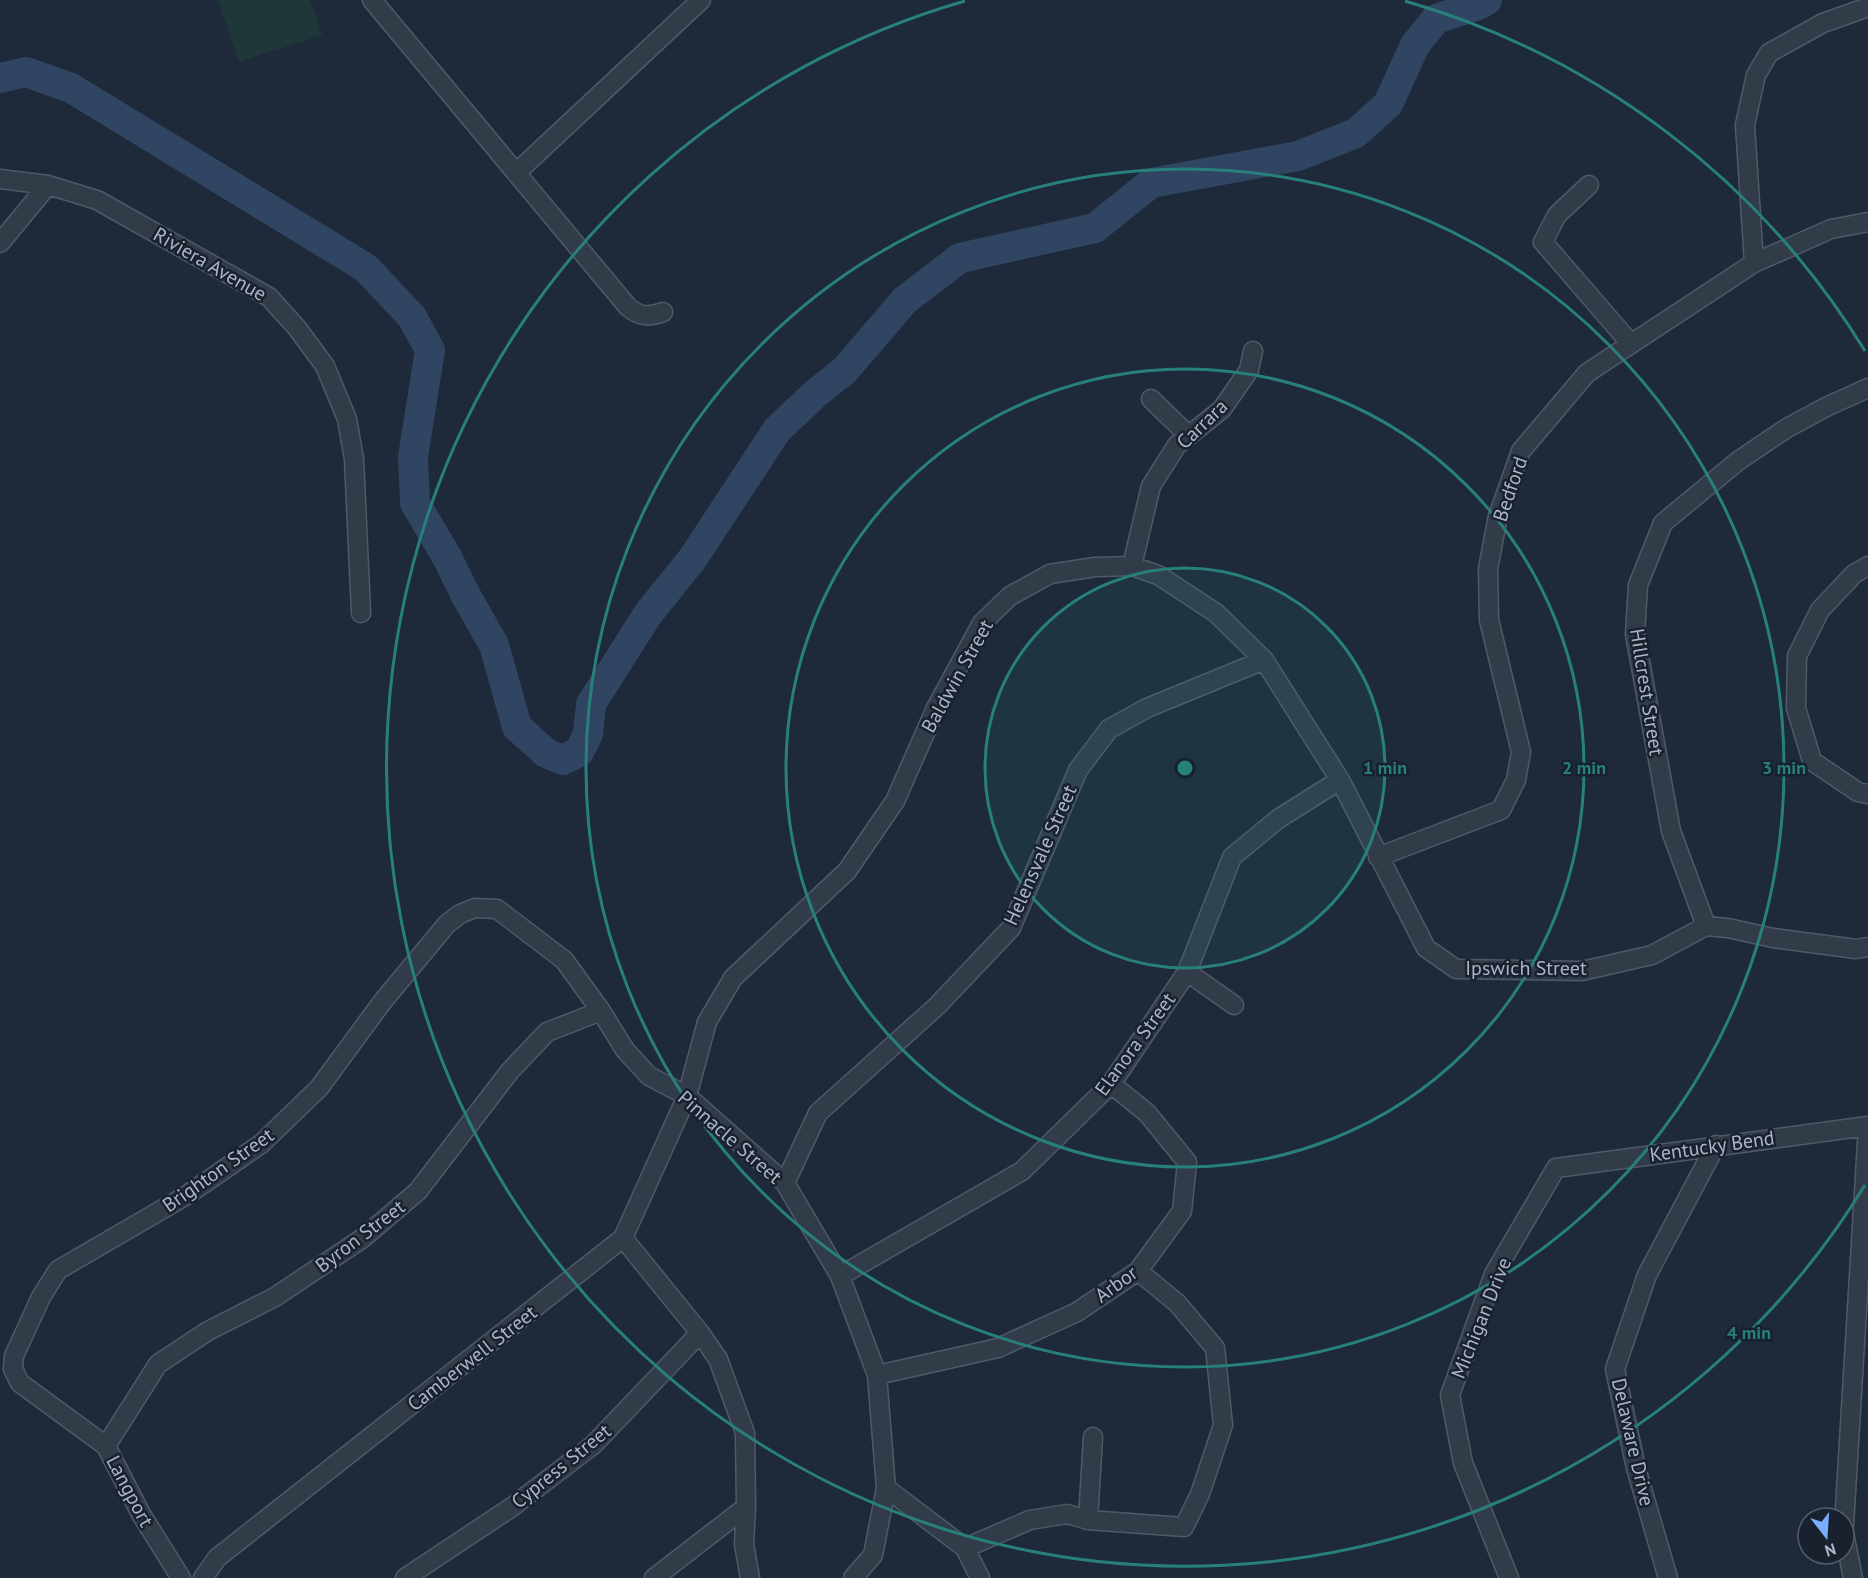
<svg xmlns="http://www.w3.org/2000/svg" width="1868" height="1578" font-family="'PT Sans',sans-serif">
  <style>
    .green { fill: #20373a }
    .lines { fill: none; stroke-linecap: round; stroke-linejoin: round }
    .river { stroke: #304561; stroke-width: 30 }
    .minor-casing { stroke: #505967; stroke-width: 21 }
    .minor { stroke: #323c49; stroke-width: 18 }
    .ring { fill: none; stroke: #27807b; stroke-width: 3 }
    .labels { text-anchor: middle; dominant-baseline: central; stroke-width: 5; stroke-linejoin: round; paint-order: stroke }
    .street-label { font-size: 20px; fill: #acb6c6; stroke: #18212d }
    .centre { fill: #27807b; stroke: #18212d; stroke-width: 3 }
    .ring-label { font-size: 18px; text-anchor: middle; font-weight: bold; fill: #27807b; stroke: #18212d; stroke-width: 5; stroke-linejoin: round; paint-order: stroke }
  </style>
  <rect width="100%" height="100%" fill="#1e2a39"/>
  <path class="green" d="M 218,0 L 310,0 L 322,35 L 239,62 Z"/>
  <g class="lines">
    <path class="river" d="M 0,78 L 26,72 L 71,88 L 366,268 L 412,317 L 430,350 L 413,457 L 415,503 L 447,557 L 465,594 L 494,645 L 517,727 L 546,753 L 563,760 L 579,752 L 588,734 L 591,704 L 648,614 L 693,558 L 777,430 L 815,394 L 845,370 L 905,300 L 960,258 L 1095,228 L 1151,183 L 1298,156 L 1356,133 L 1388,104 L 1415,45 L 1436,19 L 1476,6 L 1487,0"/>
    <defs>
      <path id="minor" d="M 372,0 L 628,307 C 640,317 649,317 663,312
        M 516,173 L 701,0
        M 0,179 L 48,185 L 97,200 L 269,297 L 297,328 L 325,366 L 347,419 L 354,459 L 361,613
        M 1589,185 L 1557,215 L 1543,242 L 1631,344
        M 0,243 L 48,185
        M 1754,263 L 1745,125 L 1756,75 L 1769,53 L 1823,23 L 1868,7
        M 1151,399 L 1189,436
        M 1132,566 L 1151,486 L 1177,445 L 1222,409 L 1249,370 L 1253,351
        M 1868,566 L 1854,574 L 1820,610 L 1797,656 L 1796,708 L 1812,761 L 1858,792 L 1868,794
        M 1378,857 L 1501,810 L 1516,780 L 1521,752 L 1489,620 L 1488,569 L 1498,516 L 1521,451 L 1587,373 L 1754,263 L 1831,229 L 1868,222
        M 1706,926 L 1671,831 L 1635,634 L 1638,585 L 1663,523 L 1738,461 L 1787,428 L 1826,407 L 1868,388
        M 1187,972 L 1234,1005
        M 785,1183 L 818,1113 L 937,1006 L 1011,928 L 1078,770 L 1109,729 L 1147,708 L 1264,660
        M 623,1238 L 700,1333 L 718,1359 L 745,1433 L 746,1507 L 744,1544 L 750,1578
        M 840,1276 L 1022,1171 L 1111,1084 L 1187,972 L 1232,857 L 1278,819 L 1340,780
        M 877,1375 L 998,1348 L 1077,1312 L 1138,1271 L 1182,1211 L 1187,1162 L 1147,1113 L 1111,1084
        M 106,1446 L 158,1364 L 208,1331 L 275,1297 L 363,1238 L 418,1191 L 510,1071 L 547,1032 L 601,1011
        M 886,1488 L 965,1548 L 980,1578
        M 1088,1520 L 1093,1437
        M 1844,1525 L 1868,1126
        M 1844,1533 L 1853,1578
        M 965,1548 L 1030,1520 L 1067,1514 L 1088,1520 L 1184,1527 L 1200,1494 L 1223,1425 L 1215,1348 L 1177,1303 L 1138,1271
        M 181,1578 L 141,1514 L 106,1446 L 20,1383 L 13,1369 L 14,1356 L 41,1297 L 58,1270 L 187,1195 L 261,1144 L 319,1088 L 383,1001 L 447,924 L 460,914 L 475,908 L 497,909 L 564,960 L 601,1011 L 625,1050 L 649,1076 L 687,1096 L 785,1183 L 840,1276 L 877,1375 L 886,1488 L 873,1555 L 853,1578
        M 203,1578 L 217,1558 L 623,1238 L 687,1096 L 707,1022 L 733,978 L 847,871 L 895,801 L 936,708 L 982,623 L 1010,596 L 1050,574 L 1095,567 L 1132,566 L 1158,575 L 1216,613 L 1264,660 L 1340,780 L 1426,948 L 1456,969 L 1582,971 L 1652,955 L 1706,926 L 1728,928 L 1773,938 L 1856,949 L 1868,947
        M 405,1578 L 512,1507 L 593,1445 L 700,1333
        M 654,1578 L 746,1507
        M 1509,1578 L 1463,1463 L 1450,1395 L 1494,1274 L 1556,1168 L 1868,1126
        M 1668,1578 L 1636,1468 L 1615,1369 L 1647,1275 L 1716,1145"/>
    </defs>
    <use href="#minor" class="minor-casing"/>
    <use href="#minor" class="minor"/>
  </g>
  <circle cx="1185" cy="768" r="200" fill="#27807b" fill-opacity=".12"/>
  <g class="ring">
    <circle cx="1185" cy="768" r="200"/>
    <circle cx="1185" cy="768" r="399"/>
    <circle cx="1185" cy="768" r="599"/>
    <path d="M1865 1185A798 798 0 1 1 965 1M1405 1A798 798 0 0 1 1865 351"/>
  </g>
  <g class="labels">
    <g class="street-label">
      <text transform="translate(210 264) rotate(30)">Riviera Avenue</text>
      <text transform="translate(1202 424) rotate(-44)">Carrara</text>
      <text transform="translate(1510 489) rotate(-71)">Bedford</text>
      <text transform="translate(957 676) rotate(-61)">Baldwin Street</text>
      <text transform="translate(1647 692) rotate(81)">Hillcrest Street</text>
      <text transform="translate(1040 855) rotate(-66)">Helensvale Street</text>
      <text x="1526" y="968">Ipswich Street</text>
      <text transform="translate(1135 1044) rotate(-54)">Elanora Street</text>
      <text transform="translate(730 1137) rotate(41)">Pinnacle Street</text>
      <text transform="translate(1712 1146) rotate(-8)">Kentucky Bend</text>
      <text transform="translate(218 1170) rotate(-35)">Brighton Street</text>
      <text transform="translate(360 1236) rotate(-37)">Byron Street</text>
      <text transform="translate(1116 1284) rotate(-36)">Arbor</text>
      <text transform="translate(1481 1318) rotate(-68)">Michigan Drive</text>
      <text transform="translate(472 1358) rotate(-38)">Camberwell Street</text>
      <text transform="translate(1633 1442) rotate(77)">Delaware Drive</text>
      <text transform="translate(561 1466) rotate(-39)">Cypress Street</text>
      <text transform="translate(130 1491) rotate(62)">Langport</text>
    </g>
  </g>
  <circle cx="1185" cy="768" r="9" class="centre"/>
  <g class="ring-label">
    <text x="1385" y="774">1 min</text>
    <text x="1584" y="774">2 min</text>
    <text x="1784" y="774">3 min</text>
    <text x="1749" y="1339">4 min</text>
  </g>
  <g transform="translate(1826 1536) rotate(163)"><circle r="28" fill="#18212d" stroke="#535d6a" stroke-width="1.5"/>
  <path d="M0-4.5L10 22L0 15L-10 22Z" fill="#78adff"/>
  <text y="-9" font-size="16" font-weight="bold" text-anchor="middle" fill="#acb6c6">N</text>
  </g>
</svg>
